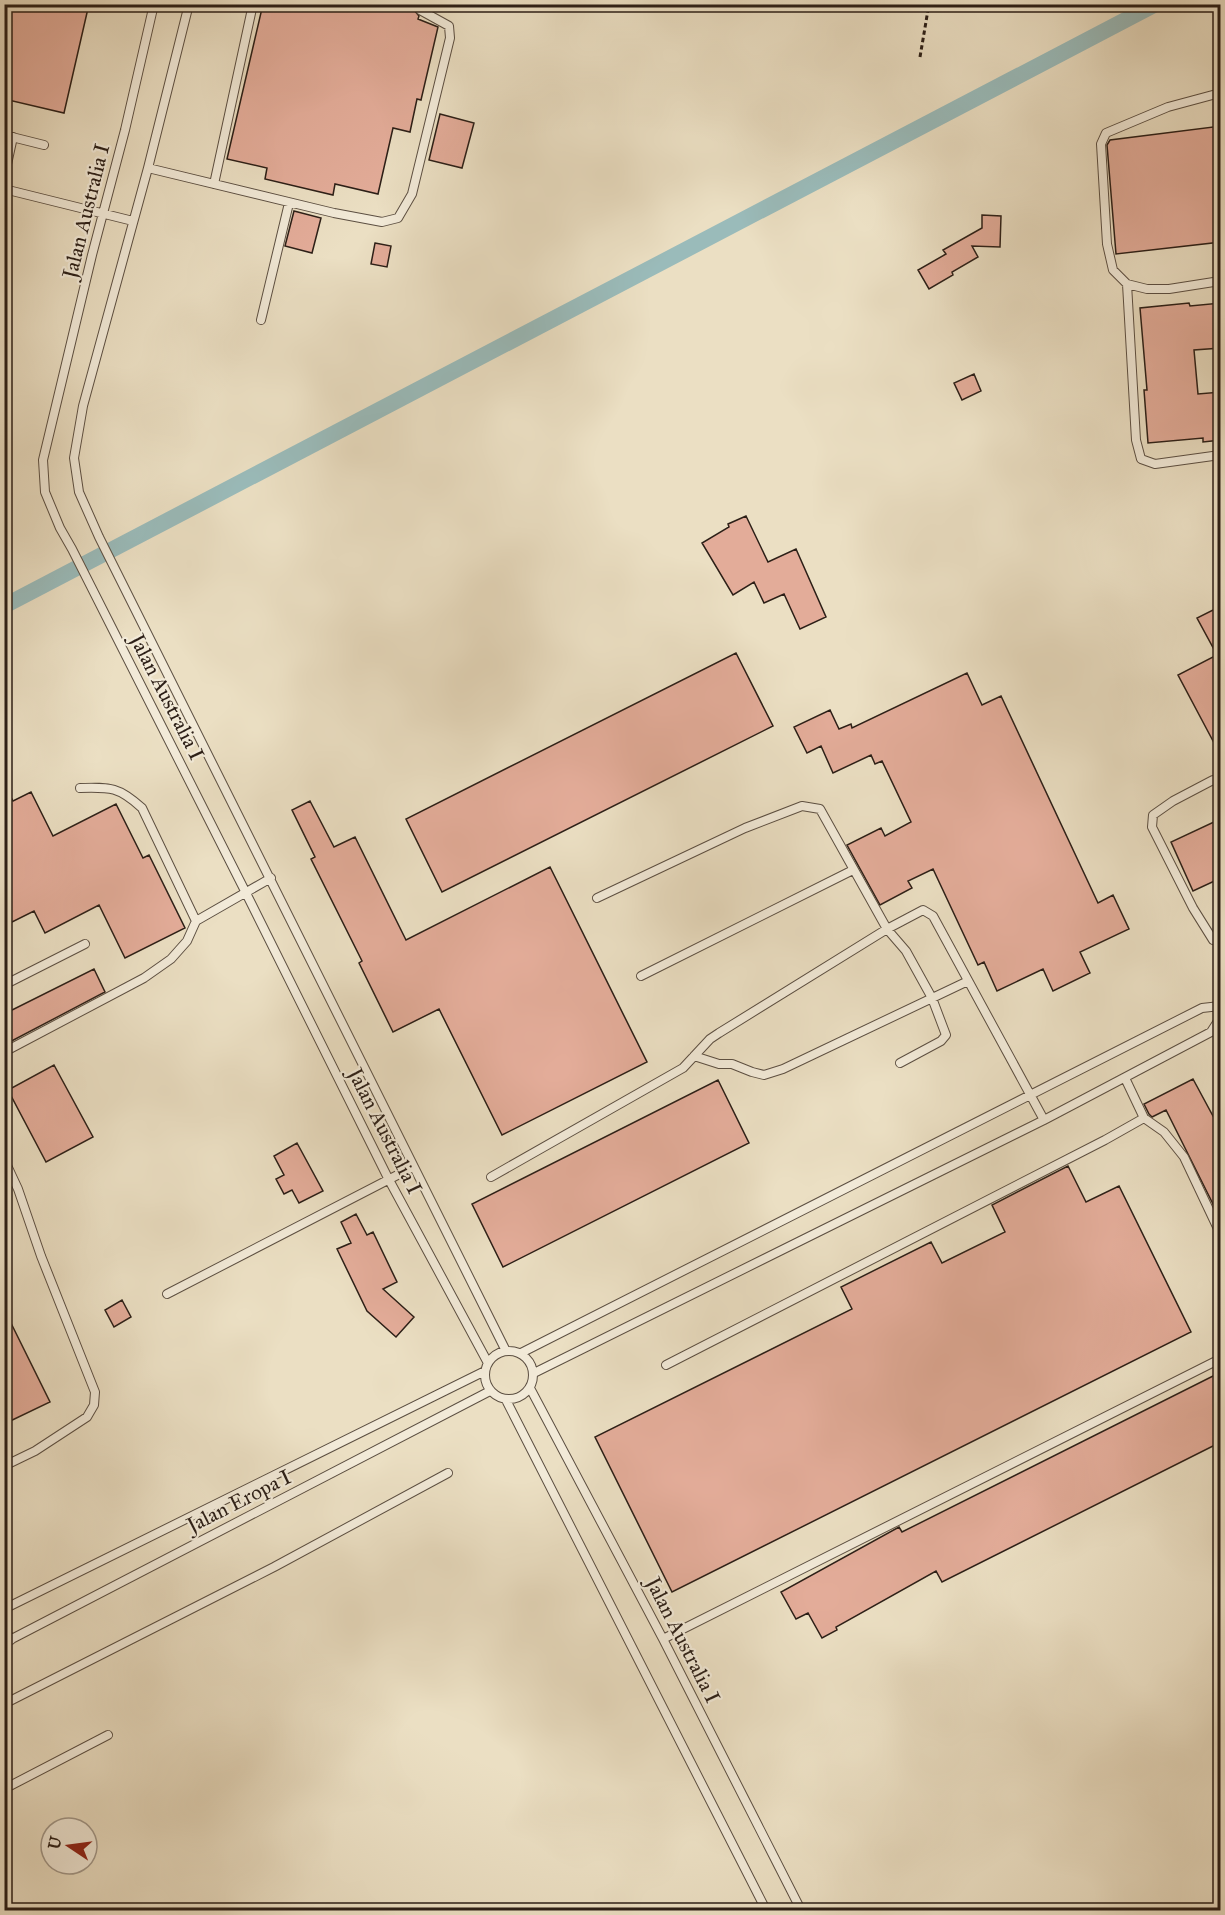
<svg xmlns="http://www.w3.org/2000/svg" width="1225" height="1915" font-family="'IM FELL Great Primer',serif">
  <style>
    .lines { fill: none; stroke-linecap: round; stroke-linejoin: round }
    .canal { stroke: #9abbba; stroke-width: 16 }
    .building { fill: #e3ac99; stroke: #2c1f17; stroke-width: 1.5 }
    .service-casing { stroke: #5c4f42; stroke-width: 10 }
    .path { stroke: #2c1f17; stroke-width: 3; stroke-dasharray: 4.5 3; stroke-linecap: butt }
    .service { stroke: #f2ead8; stroke-width: 8 }
    .labels { text-anchor: middle; dominant-baseline: central; stroke-width: 4.5; stroke-linejoin: round; paint-order: stroke }
    .street-label { font-size: 21px; fill: #2c1f17; stroke: #f2ead8 }
  </style>
  <rect width="100%" height="100%" fill="#ebdfc3"/>
  <filter id="stains"><feTurbulence type="fractalNoise" baseFrequency=".00333" numOctaves="4"/><feColorMatrix values="0 0 0 0 .2 0 0 0 0 .09 0 0 0 0 .02 0 0 0 .5 -.17"/></filter>
  <radialGradient id="worn" r=".72"><stop offset=".6" stop-color="#630" stop-opacity="0"/><stop offset="1" stop-color="#630" stop-opacity=".3"/></radialGradient>
  <g class="lines">
    <path class="canal" d="M 4,606 L 1156,4"/>
  </g>
  <path class="building" d="M 4,4 L 89,4 L 64,113 L 4,99 Z
    M 263,4 L 418,4 L 414,10 L 419,16 L 418,19 L 438,27 L 421,100 L 417,99 L 410,132 L 393,128 L 378,194 L 335,184 L 333,195 L 265,179 L 267,168 L 227,159 Z
    M 440,114 L 474,123 L 462,168 L 429,160 Z
    M 1221,126 L 1221,242 L 1116,254 L 1107,145 L 1110,140 Z
    M 294,211 L 321,218 L 312,253 L 285,246 Z
    M 982,215 L 1001,216 L 1000,247 L 972,246 L 978,257 L 952,272 L 953,275 L 929,289 L 918,270 L 946,254 L 943,250 L 982,228 Z
    M 375,243 L 391,246 L 387,267 L 371,264 Z
    M 1189,303 L 1190,306 L 1221,303 L 1221,348 L 1194,350 L 1198,394 L 1221,392 L 1221,440 L 1203,442 L 1203,438 L 1148,443 L 1144,390 L 1147,390 L 1140,308 Z
    M 974,374 L 981,391 L 962,400 L 954,383 Z
    M 746,516 L 768,562 L 796,549 L 826,617 L 800,629 L 784,594 L 764,603 L 754,582 L 733,595 L 702,543 L 729,527 L 728,524 Z
    M 1221,606 L 1221,756 L 1178,675 L 1217,655 L 1197,618 Z
    M 736,653 L 773,726 L 442,892 L 406,819 Z
    M 967,673 L 982,705 L 1001,696 L 1098,903 L 1113,895 L 1129,929 L 1080,952 L 1090,973 L 1053,991 L 1043,969 L 997,991 L 984,962 L 978,965 L 933,869 L 908,881 L 912,888 L 880,905 L 847,845 L 881,828 L 885,836 L 911,822 L 882,761 L 875,764 L 871,755 L 833,773 L 821,746 L 807,753 L 794,727 L 830,710 L 839,729 L 851,724 L 852,728 Z
    M 4,784 L 13,801 L 31,792 L 53,836 L 116,804 L 143,858 L 149,855 L 185,928 L 125,958 L 99,905 L 45,933 L 34,911 L 4,926 Z
    M 310,801 L 334,847 L 355,837 L 406,940 L 550,867 L 647,1062 L 502,1135 L 439,1009 L 393,1032 L 359,963 L 362,961 L 311,859 L 315,857 L 292,810 Z
    M 1216,821 L 1221,831 L 1221,878 L 1193,891 L 1171,842 Z
    M 94,969 L 105,992 L 4,1045 L 4,1014 Z
    M 54,1065 L 93,1137 L 46,1162 L 8,1090 Z
    M 1193,1079 L 1221,1131 L 1221,1220 L 1166,1110 L 1152,1117 L 1149,1114 L 1144,1104 Z
    M 718,1080 L 749,1143 L 503,1267 L 472,1204 Z
    M 297,1143 L 323,1191 L 299,1203 L 292,1190 L 284,1194 L 276,1179 L 284,1175 L 274,1156 Z
    M 1068,1166 L 1086,1202 L 1119,1186 L 1191,1332 L 672,1592 L 595,1437 L 852,1309 L 841,1287 L 931,1242 L 942,1263 L 1005,1232 L 992,1205 Z
    M 356,1214 L 367,1235 L 373,1232 L 397,1282 L 383,1289 L 414,1317 L 396,1337 L 367,1311 L 337,1249 L 351,1243 L 341,1222 Z
    M 122,1300 L 131,1317 L 114,1327 L 105,1310 Z
    M 4,1309 L 50,1402 L 4,1424 Z
    M 1221,1372 L 1221,1442 L 942,1582 L 936,1571 L 836,1627 L 837,1630 L 822,1638 L 808,1613 L 796,1619 L 781,1592 L 899,1527 L 902,1532 Z"/>
  <g class="lines">
    <defs>
      <path id="service" d="M 154,4 L 125,130 L 92,255 L 43,460 L 45,492 L 60,528 L 72,549 L 246,893 L 388,1178 L 488,1363
        M 189,4 L 148,168 L 83,406 L 74,458 L 79,492 L 99,537 L 506,1351
        M 1220,93 L 1168,107 L 1106,133 L 1101,144 L 1107,244 L 1113,270 L 1127,284 L 1147,289 L 1169,289 L 1220,281
        M 4,135 L 44,145
        M 148,168 L 334,213 L 382,222 L 398,218 L 412,194 L 450,38 L 449,26 L 420,10
        M 4,178 L 13,137
        M 214,184 L 253,4
        M 4,189 L 133,221
        M 1127,284 L 1136,440 L 1141,459 L 1155,464 L 1220,455
        M 261,320 L 289,203
        M 1220,784 L 1213,780 L 1173,801 L 1153,815 L 1152,827 L 1193,908 L 1213,940 L 1220,943
        M 80,788 C 111,787 119,787 142,808 L 196,921
        M 597,898 L 745,828 L 802,806 L 820,809 L 887,929 L 906,951 L 932,998 L 946,1035 L 941,1041 L 900,1063
        M 641,976 L 853,870
        M 4,985 L 85,944
        M 4,1052 L 144,978 L 171,959 L 187,941 L 196,921 L 271,878
        M 694,1056 L 719,1064 L 732,1064 L 752,1072 L 764,1075 L 783,1069 L 968,981
        M 1125,1078 L 1144,1118 L 1164,1132 L 1184,1157 L 1220,1233
        M 4,1159 L 18,1189 L 41,1256 L 95,1392 L 94,1405 L 87,1417 L 35,1451 L 4,1466
        M 491,1177 L 683,1068 L 710,1039 L 719,1033 L 887,929 L 923,910 L 933,916 L 1044,1120
        M 167,1294 L 413,1167
        M485 1375a24 24 0 1 1 48 0a24 24 0 1 1-48 0Z
        M 521,1353 L 1202,1008 L 1220,1006
        M 666,1365 L 1105,1140 L 1144,1118
        M 534,1373 L 1044,1120 L 1211,1032 L 1220,1018
        M 530,1388 L 663,1639 L 801,1910
        M 506,1400 L 766,1910
        M 4,1609 L 485,1371
        M 4,1628 L 11,1640
        M 663,1639 L 1220,1359
        M 4,1643 L 490,1391
        M 4,1704 L 274,1567 L 448,1473
        M 4,1789 L 108,1735"/>
    </defs>
    <use href="#service" class="service-casing"/>
    <path class="path" d="M 920,57 L 929,4"/>
    <use href="#service" class="service"/>
  </g>
  <g class="labels">
    <g class="street-label">
      <text transform="translate(86 211) rotate(-76)">Jalan Australia I</text>
      <text transform="translate(167 697) rotate(63)">Jalan Australia I</text>
      <text transform="translate(385 1131) rotate(63)">Jalan Australia I</text>
      <text transform="translate(239 1501) rotate(-27)">Jalan Eropa I</text>
      <text transform="translate(683 1640) rotate(63)">Jalan Australia I</text>
    </g>
  </g>
  <rect width="1225" height="1915" fill="none" stroke="#ebdfc3" stroke-width="24"/>
  <rect x="6" y="6" width="1213" height="1903" fill="none" stroke="#2c1f17" stroke-width="3"/>
  <rect x="12" y="12" width="1201" height="1891" fill="none" stroke="#2c1f17" stroke-width="1.5"/>
  <g transform="translate(69 1846) rotate(283)"><circle r="28" fill="#f2ead8" stroke="#a3998b" stroke-width="1.5"/>
  <path d="M0-4.5L10 22L0 15L-10 22Z" fill="#8f2418"/>
  <text y="-9" font-size="16" font-weight="bold" text-anchor="middle" fill="#2c1f17">U</text>
  </g>
  <rect width="100%" height="100%" filter="url(#stains)"/>
  <rect width="100%" height="100%" fill="url(#worn)"/>
</svg>
